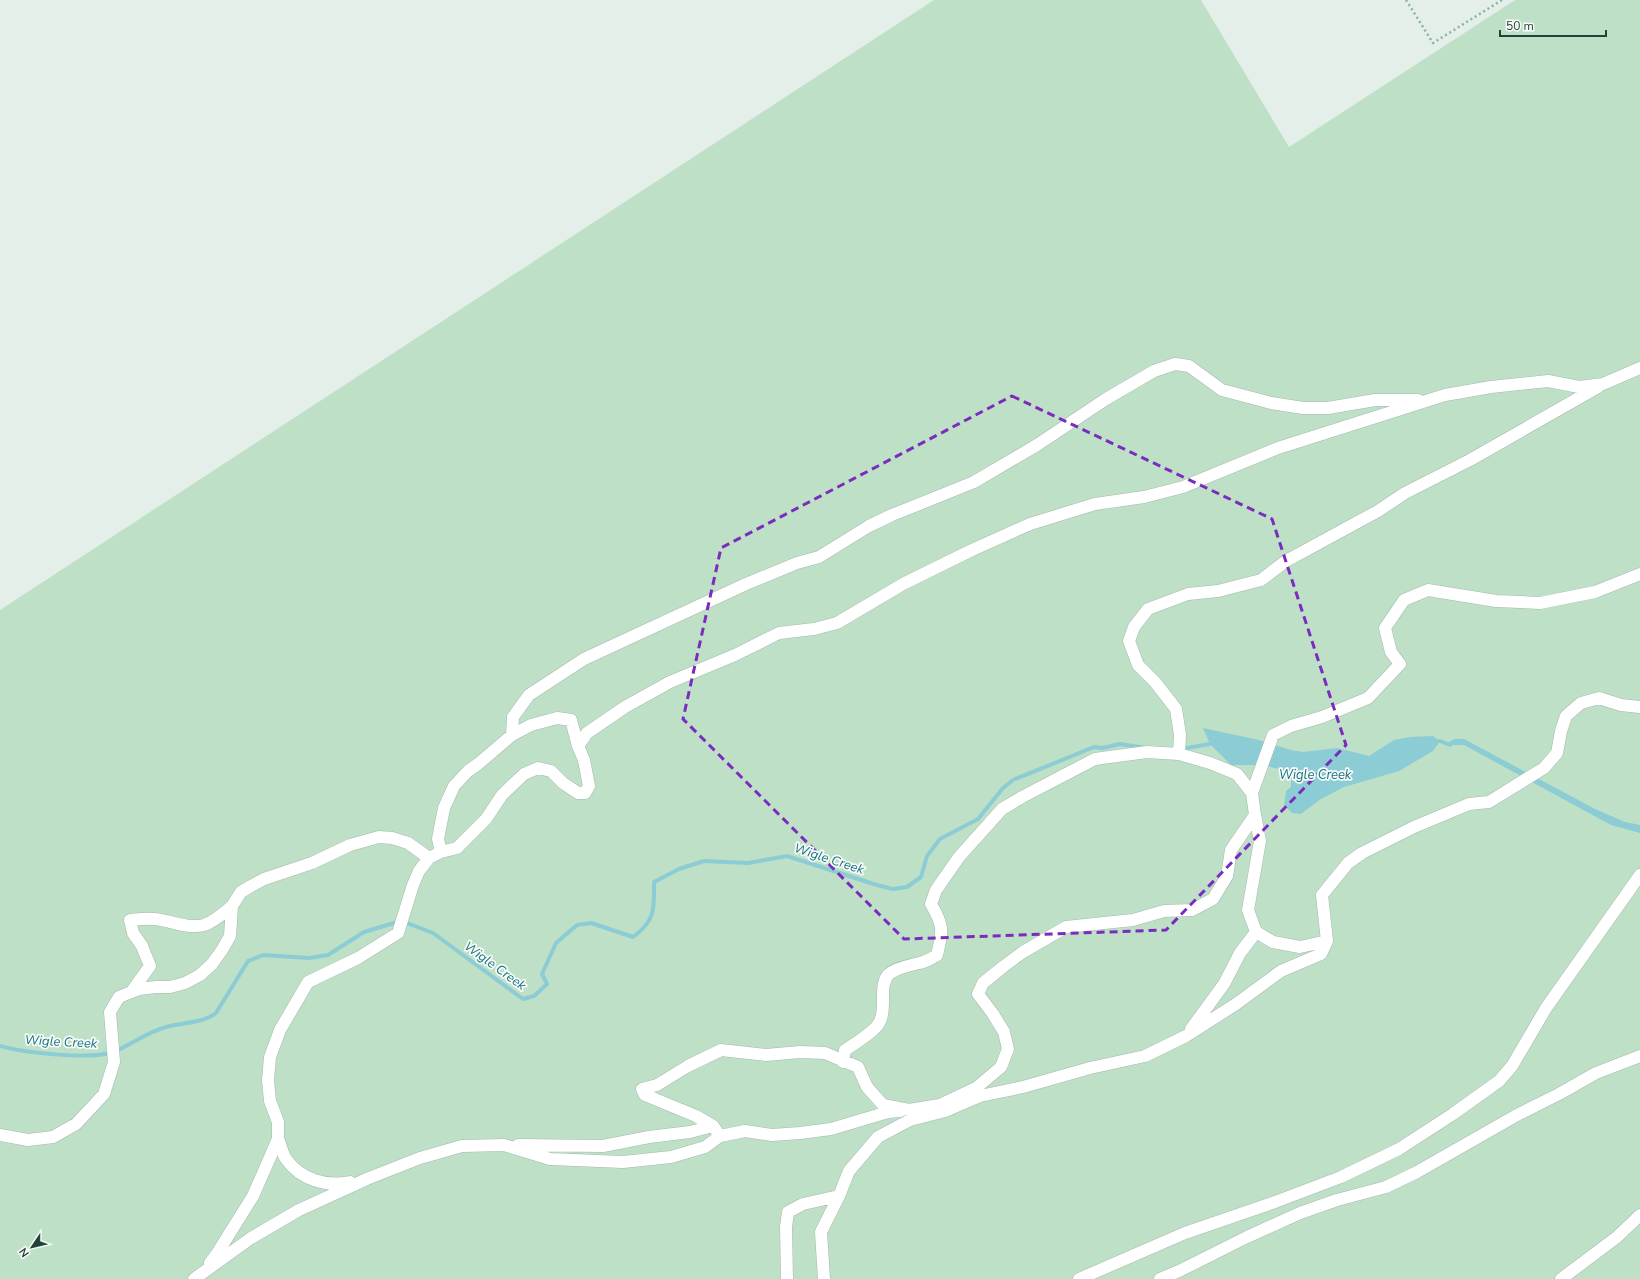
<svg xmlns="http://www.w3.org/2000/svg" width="1640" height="1279" font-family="'Nunito Sans',sans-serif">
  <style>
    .green { fill: #bee0c6 }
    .water { fill: #8cccd5 }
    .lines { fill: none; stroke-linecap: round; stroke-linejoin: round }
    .stream { stroke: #8cccd5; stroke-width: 4 }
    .minor-casing { stroke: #a7b8b1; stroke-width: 13 }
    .path { stroke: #85b4a4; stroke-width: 2.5; stroke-dasharray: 2 3; stroke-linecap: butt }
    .minor { stroke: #fff; stroke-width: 12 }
    .marked { fill: none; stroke: #7b2cbf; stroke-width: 3; stroke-dasharray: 8 5; stroke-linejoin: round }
    .labels { text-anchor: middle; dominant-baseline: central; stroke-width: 3.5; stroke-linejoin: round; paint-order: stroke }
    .water-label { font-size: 13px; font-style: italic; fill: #1a7382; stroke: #f6fbf8 }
  </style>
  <rect width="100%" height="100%" fill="#e5efea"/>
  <path class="green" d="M 934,0 L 1201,0 L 1289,147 L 1515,0 L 1640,0 L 1640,1279 L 0,1279 L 0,610 Z"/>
  <path class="water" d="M 1203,728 L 1259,740 L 1291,750 L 1303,752 L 1337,748 L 1369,756 L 1394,740 L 1410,737 L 1433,736 L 1440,741 L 1433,751 L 1399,771 L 1344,787 L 1321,799 L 1301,814 L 1292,813 L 1284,805 L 1286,791 L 1291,787 L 1291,776 C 1275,763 1251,765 1231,765 L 1210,744 Z
    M 1454,739 L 1464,739 L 1595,809 L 1625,822 L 1640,825 L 1640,833 L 1611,825 L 1464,745 L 1450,745 L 1448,743 Z"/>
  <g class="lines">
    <path class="stream" d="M 1440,741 L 1450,745
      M 1181,749 L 1210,744
      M 0,1046 C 25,1053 90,1060 113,1052 C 131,1045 147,1032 166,1027 C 182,1022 202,1024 216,1013 L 248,961 L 263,955 L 309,958 L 328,955 L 364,932 L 394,923 L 407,923 L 433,933 L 523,999 L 534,996 L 547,984 L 542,974 L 556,943 L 577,925 L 591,923 L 633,937 C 656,920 654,909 654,882 L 679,869 L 704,861 L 748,863 L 787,856 L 877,885 L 893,889 L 907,887 L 921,877 L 927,856 L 940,839 L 978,819 L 1003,788 L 1013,780 L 1094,747 L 1103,748 L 1120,744 L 1146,748"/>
    <defs>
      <path id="minor" d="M 512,735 L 513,717 L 529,695 L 584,659 L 746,584 L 797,563 L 819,557 L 869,526 L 892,515 L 974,482 L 1037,445 L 1106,399 L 1154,371 L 1175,364 L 1189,366 L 1222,390 L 1271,403 L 1303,408 L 1328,408 L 1375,400 L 1418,400
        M 1179,754 L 1180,735 L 1176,709 L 1155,682 L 1138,665 L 1129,641 L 1134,627 L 1148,609 L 1188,594 L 1218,591 L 1261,580 L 1286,561 L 1378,511 L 1405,493 L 1470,460 L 1598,387
        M 1255,815 L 1260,841 L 1248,910 L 1256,932 L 1273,942 L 1300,947 L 1327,941
        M 441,852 L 438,839 L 444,808 L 454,786 L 468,771 L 478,764 L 512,735 L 531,725 L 557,718 L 571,720 L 578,746
        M 132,991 L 150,966 L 142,946 L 133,933 L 130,920 C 139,919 146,918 155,919 C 172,921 187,929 204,925 C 214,922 224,913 232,906
        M 1191,1029 L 1224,984 L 1240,953 L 1256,932
        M 843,1062 L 845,1050 C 856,1043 868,1036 877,1026 C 889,1012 877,985 889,974 C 897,967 913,965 923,962 C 928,961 932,958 937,955 C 943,931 944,926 931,904 L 936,890 L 959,857 L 1002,809 L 1022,797 L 1095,759 L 1147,752 L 1179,754 L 1210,763 L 1237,774 L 1252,793
        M 0,1135 L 28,1140 L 53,1137 L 76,1124 L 104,1094 L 114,1062 L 110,1012 L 119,997 L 139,989 L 156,987 L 170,987 L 185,983 L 200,975 L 212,964 L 222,950 L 230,936 L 232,906 L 241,892 L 251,886 L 264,879 L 312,863 L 350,845 L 379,837 L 392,838 L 408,843 L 429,858
        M 720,1136 L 745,1131 L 772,1135 L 800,1133 L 831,1129 L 888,1112 L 900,1111
        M 278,1139 C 281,1145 282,1153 286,1159 C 301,1180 326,1187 350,1182
        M 518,1145 L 603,1146 L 649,1137 L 690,1132 L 713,1126
        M 210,1263 L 218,1252 L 253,1196 L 278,1139 L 278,1122 L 270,1101 L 268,1080 L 270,1057 L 280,1030 L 308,982 L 358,958 L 398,933 L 413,885 L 419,871 L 429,858 L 441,852 L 457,848 L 486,819 L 502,795 L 524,774 L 538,768 L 551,771 L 563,783 L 578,793 L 585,793 L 589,786 L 584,760 L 578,746 L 587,733 L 625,707 L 670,682 L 735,655 L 779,633 L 814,629 L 837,623 L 903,584 L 972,550 L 1030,524 L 1095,504 L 1144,497 L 1183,487 L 1278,448 L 1445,395 L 1491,387 L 1548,381 L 1579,387 L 1603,384 L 1640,368
        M 194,1279 L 251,1238 L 299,1210 L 369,1178 L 420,1158 L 462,1146 L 504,1145 L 550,1159 L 623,1162 L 671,1157 L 705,1147 L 720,1136 L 713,1126 L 696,1116 L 645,1095 L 642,1089 L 657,1085 L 688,1066 L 721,1050 L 766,1055 L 800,1052 L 825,1053 L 858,1067 L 867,1087 L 883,1105 L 909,1110 L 940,1105 L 976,1088 L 1001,1067 L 1008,1049 L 1004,1032 L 993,1014 L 978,994 L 983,983 L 1004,966 L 1023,952 L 1066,927 L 1133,920 L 1164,911 L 1192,910 L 1213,899 L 1227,876 L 1231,850 L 1255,815 L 1252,793 L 1273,735 L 1291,726 L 1322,717 L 1368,698 L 1400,664 L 1391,652 L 1385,628 L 1404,600 L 1428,590 L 1496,601 L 1540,603 L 1595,592 L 1640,574
        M 787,1279 L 786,1227 L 788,1212 L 803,1204 L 839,1196 L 849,1171 L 878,1137 L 910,1120 L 945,1111 L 980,1096 L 1023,1087 L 1090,1068 L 1145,1056 L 1186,1036 L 1236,1004 L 1281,971 L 1321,954 L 1327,941 L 1322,895 L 1348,863 L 1362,853 L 1414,827 L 1469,804 L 1489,802 L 1544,768 L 1557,753 L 1561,731 L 1566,716 L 1581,703 L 1599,698 L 1621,705 L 1640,707
        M 824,1279 L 821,1232 L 839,1196
        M 1079,1279 L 1185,1233 L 1275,1202 L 1341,1177 L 1399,1149 L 1453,1114 L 1499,1081 L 1512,1066 L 1546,1008 L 1640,875
        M 1160,1279 L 1179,1271 L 1247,1237 L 1300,1213 L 1337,1200 L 1386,1187 L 1417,1172 L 1517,1115 L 1559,1094 L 1596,1073 L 1640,1056
        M 1561,1279 L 1617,1237 L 1640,1215"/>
    </defs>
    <use href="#minor" class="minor-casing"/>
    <path class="path" d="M 1406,0 L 1433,43 L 1502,0"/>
    <use href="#minor" class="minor"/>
  </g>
  <path class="marked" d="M 1012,396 L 1272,519 L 1346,745 L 1166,930 L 904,939 L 683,719 L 721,548 Z"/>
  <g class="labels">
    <g class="water-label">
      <text x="1315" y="775">Wigle Creek</text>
      <text transform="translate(829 859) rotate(18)">Wigle Creek</text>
      <text transform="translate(495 966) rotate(36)">Wigle Creek</text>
      <text transform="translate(61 1042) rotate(3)">Wigle Creek</text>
    </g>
  </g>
  <g transform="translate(32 1247) rotate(235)" stroke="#f6fbf8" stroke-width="3" paint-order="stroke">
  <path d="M0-3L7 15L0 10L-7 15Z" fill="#234239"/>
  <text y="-6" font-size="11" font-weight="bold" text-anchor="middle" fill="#234239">N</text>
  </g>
  <path d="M1500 30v6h106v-6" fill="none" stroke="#234239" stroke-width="2"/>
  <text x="1506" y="30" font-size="12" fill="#234239" stroke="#f6fbf8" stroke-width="3" paint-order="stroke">50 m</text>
</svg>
